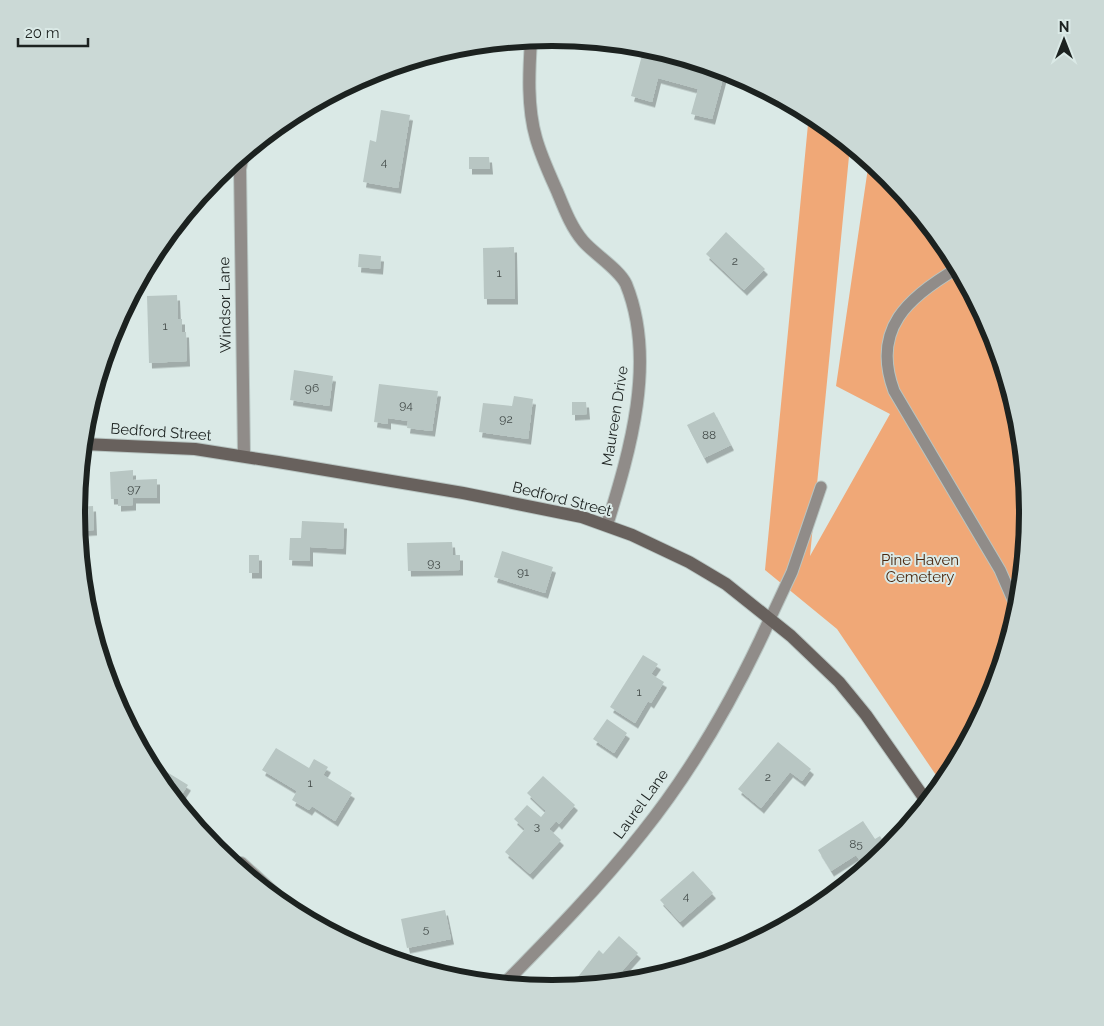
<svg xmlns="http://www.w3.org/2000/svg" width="1104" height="1026" font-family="Raleway,sans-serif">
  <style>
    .green { fill: #f0a877 }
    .building { fill: #b8c6c3; filter: url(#shadow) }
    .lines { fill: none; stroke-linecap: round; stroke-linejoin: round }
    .lane-casing { stroke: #b8c5c2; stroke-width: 13 }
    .street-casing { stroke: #b8c5c2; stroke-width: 14 }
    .secondary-casing { stroke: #b8c5c2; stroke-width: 14 }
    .lane { stroke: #908c89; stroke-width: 11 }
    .street { stroke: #908c89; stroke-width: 12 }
    .secondary { stroke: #68615d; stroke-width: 12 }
    .labels { text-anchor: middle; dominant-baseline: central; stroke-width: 4; stroke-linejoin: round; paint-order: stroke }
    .number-label { font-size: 12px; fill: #434b49 }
    .street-label { font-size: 15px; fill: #1c2220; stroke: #dae9e6 }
    .park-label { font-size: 15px; fill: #4a280f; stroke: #dae9e6 }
    .rim { fill: none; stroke: #1c2220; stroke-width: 6 }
  </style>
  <defs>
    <filter id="shadow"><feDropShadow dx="3" dy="5.5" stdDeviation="0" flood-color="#0004"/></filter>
  </defs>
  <rect width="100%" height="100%" fill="#dae9e6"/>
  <path class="green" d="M 809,114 L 850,146 L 810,556 L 890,414 L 836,386 L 869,161 L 888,177 L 948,249 L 991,331 L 1018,421 L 1027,513 L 1018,606 L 991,695 L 942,784 L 837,629 L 765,570 Z"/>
  <path class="building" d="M 644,48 L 725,71 L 712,119 L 691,114 L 698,89 L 658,78 L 652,102 L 631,96 Z
    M 381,110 L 410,115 L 398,188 L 363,182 L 370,140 L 376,142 Z
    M 469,157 L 489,157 L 490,169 L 469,169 Z
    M 726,232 L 765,269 L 744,290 L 706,254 Z
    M 514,247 L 515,299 L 484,299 L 483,248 Z
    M 359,254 L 381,256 L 380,269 L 358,267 Z
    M 177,295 L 178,319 L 182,319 L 182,332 L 186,332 L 187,361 L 149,363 L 147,296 Z
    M 294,370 L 333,376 L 329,406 L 290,400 Z
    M 379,384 L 438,391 L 432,431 L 407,428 L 408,421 L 388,418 L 388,424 L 374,422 Z
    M 514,396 L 533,399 L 528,439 L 479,432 L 483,403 L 512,406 Z
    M 572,402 L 586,402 L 587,414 L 572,415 Z
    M 714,412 L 731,445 L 704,458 L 687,425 Z
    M 133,470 L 133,480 L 157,479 L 157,498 L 133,498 L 133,505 L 118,506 L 118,499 L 111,499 L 110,472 Z
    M 93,506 L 94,530 L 78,531 L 77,507 Z
    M 302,521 L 344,523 L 343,549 L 310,547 L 310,561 L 289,560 L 290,538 L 301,538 Z
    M 452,542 L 453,555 L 460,555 L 460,570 L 408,571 L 407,543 Z
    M 502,551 L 553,567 L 545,593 L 494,577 Z
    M 249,555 L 259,555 L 259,573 L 249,573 Z
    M 643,655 L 658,664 L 651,674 L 664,682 L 651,703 L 648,701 L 635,723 L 610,707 Z
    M 607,719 L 627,733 L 614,753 L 593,739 Z
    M 778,742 L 811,769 L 802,781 L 790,772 L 761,808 L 738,789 Z
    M 276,748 L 309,768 L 314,759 L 328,767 L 323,775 L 352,793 L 335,821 L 312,806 L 309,810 L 292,800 L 297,791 L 262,770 Z
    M 162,769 L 188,785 L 177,802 L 157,777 Z
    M 543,776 L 575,805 L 559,824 L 556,821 L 549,829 L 561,840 L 530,874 L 505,852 L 525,829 L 514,819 L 527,805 L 541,817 L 546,811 L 527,793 Z
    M 863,821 L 875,839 L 880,836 L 888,849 L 865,868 L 856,855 L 831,871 L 818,850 Z
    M 693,871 L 713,893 L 680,922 L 660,900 Z
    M 445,910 L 451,939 L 407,948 L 401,919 Z
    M 619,936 L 638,953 L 622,971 L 632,979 L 630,981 L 570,987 L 599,950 L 603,954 Z"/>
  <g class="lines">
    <defs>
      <path id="lane" d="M 958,268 C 908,297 871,329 894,391 L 1000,570 L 1017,609
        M 770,619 L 792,572 L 821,487"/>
      <path id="street" d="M 531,40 C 529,71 527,107 536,138 C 541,156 549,173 557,191 C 564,208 571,227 583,241 C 594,254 619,269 626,284 C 657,360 630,451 607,525
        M 272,130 L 294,115
        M 243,155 L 240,169 L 244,456
        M 241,863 L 295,912
        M 504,984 C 552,935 600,886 642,833 C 694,768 736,694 770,619"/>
      <path id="secondary" d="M 83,444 L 195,449 L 278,462 L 463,493 L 582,517 L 632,535 L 689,562 L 726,584 L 791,636 L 839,682 L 866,715 L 927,802"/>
    </defs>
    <use href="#lane" class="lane-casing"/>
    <use href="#street" class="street-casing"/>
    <use href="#secondary" class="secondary-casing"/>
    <use href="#lane" class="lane"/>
    <use href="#street" class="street"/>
    <use href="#secondary" class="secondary"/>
  </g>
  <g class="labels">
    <g class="number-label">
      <text x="384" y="162">4</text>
      <text x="735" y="261">2</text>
      <text x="499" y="273">1</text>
      <text x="165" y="326">1</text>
      <text x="312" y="388">96</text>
      <text x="406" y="405">94</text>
      <text x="506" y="419">92</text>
      <text x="709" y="435">88</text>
      <text x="134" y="489">97</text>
      <text x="434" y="563">93</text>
      <text x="523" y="572">91</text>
      <text x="639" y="692">1</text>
      <text x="768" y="777">2</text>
      <text x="310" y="783">1</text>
      <text x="537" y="826">3</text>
      <text x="856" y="844">85</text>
      <text x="686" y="896">4</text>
      <text x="426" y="929">5</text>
    </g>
    <g class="street-label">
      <text transform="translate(225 305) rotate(-91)">Windsor Lane</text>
      <text transform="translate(615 416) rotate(-81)">Maureen Drive</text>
      <text transform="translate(161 432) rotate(4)">Bedford Street</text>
      <text transform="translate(562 499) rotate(14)">Bedford Street</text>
      <text transform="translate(641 804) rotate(-54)">Laurel Lane</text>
    </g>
    <g class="park-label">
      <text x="920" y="560">Pine Haven<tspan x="920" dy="17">Cemetery</tspan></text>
    </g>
  </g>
  <path d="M0 0H1104V1026H0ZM85 513a467 467 0 1 1 934 0a467 467 0 1 1-934 0Z" fill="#cbd9d6" fill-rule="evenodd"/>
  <path class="rim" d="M85 513a467 467 0 1 1 934 0a467 467 0 1 1-934 0Z"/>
  <g transform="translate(1064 40)" stroke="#dae9e6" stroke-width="4" paint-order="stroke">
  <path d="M0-4L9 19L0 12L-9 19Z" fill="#1c2220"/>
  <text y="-8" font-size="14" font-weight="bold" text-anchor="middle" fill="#1c2220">N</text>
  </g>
  <path d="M18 38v8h70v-8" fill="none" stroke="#1c2220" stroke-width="2.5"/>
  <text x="25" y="38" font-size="15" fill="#1c2220" stroke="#dae9e6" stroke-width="4" paint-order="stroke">20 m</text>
</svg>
